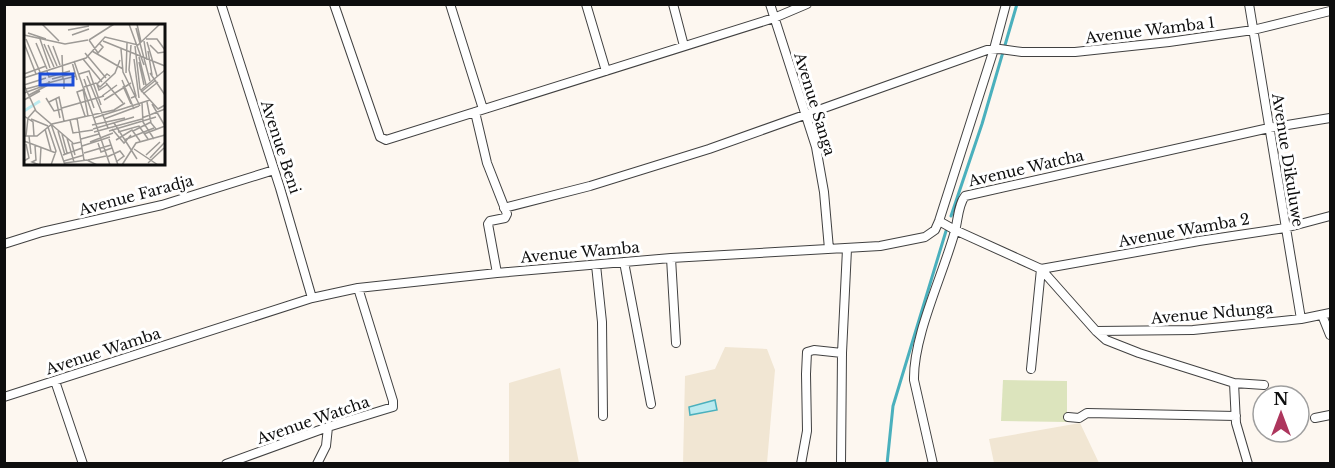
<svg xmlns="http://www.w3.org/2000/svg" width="1335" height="468" font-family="'Libre Baskerville',serif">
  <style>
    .farmland { fill: #f1e6d3 }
    .green { fill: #dce4bd }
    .water { fill: #bbeaef; stroke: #4ab0bd; stroke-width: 1.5 }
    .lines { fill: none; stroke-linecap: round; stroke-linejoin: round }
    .stream { stroke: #4ab0bd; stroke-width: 3 }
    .minor-casing { stroke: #414141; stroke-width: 10 }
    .minor { stroke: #fff; stroke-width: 8 }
    .labels { text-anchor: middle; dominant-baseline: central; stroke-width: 6; stroke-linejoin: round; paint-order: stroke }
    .street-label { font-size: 15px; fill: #0e0e0e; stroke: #fff }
    .inset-river { fill: none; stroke: #bbeaef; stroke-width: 3 }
    .inset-road { fill: none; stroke: #9d9a96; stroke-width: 1.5 }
    .view { fill: #1d4ed8; fill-opacity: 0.15; stroke: #1d4ed8; stroke-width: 3 }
    .inset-edge { fill: none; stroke: #0e0e0e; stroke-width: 3 }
  </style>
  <rect width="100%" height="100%" fill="#fdf7f0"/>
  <path class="farmland" d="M 725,347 L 767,349 L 775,370 L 767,463 L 683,464 L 685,376 L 715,369 Z
    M 560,368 L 579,463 L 509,463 L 509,383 Z
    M 1080,423 L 1099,463 L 994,463 L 989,439 Z"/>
  <path class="green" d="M 1003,380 L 1067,381 L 1067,422 L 1001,421 Z"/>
  <path class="water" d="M 715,400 L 717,410 L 690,415 L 689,407 Z"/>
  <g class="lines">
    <path class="stream" d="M 951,216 L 982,124 L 1017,4
      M 887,464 L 893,406 L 946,231"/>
    <defs>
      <path id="minor" d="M 221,4 L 280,188 L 312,298
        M 334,4 L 380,137 L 386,140 L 774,18 L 807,4
        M 450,4 L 483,109
        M 586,4 L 606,71
        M 673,4 L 684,46
        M 770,4 L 816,147 L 824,192 L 829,249
        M 1249,4 L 1301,319
        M 475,112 L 487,163 L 507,214 L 505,218 L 490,221 L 488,224 L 497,273
        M 504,208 L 590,186 L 709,149 L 987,50 L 1000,49 L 1022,52 L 1075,52 L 1169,42 L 1253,30 L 1330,11
        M 939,221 L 955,230 L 1041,269 L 1096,331 L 1106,340 L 1139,353 L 1234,383 L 1264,385
        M 4,244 L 42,232 L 162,205 L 274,170
        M 671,258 L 676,343
        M 624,262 L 651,404
        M 596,265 L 602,322 L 603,416
        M 1322,315 L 1330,335
        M 1096,331 L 1193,330 L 1301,319 L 1330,313
        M 1031,369 L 1041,269 L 1199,241 L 1285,228 L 1330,216
        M 55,381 L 83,464
        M 1234,383 L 1236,423 L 1248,464
        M 4,397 L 312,298 L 358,288 L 497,273 L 671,258 L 880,246 L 925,237 L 935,230 L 939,221 L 994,49 L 1006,4
        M 1068,417 L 1079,418 L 1087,413 L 1236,416
        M 1315,418 L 1330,415
        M 226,464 L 328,427 L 393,407 L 393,401 L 358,288
        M 317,464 L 326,446 L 328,427
        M 801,464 L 807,431 L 806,374 L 807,352 L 814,350 L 842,353
        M 841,464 L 842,353 L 847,249
        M 933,464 L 914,380 C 913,336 943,275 955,231 C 958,220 958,205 965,196 L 1269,128 L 1330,118"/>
    </defs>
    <use href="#minor" class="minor-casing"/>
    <use href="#minor" class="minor"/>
  </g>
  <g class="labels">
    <g class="street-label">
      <text transform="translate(1150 30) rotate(-7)">Avenue Wamba 1</text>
      <text transform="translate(815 104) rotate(73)">Avenue Sanga</text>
      <text transform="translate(281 147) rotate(72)">Avenue Beni</text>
      <text transform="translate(1288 160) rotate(81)">Avenue Dikuluwe</text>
      <text transform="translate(1026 168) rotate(-13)">Avenue Watcha</text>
      <text transform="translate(136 195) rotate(-15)">Avenue Faradja</text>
      <text transform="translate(1184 230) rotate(-10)">Avenue Wamba 2</text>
      <text transform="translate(580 252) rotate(-5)">Avenue Wamba</text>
      <text transform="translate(1212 313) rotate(-5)">Avenue Ndunga</text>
      <text transform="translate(103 351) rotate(-18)">Avenue Wamba</text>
      <text transform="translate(313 420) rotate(-19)">Avenue Watcha</text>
    </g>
  </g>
  <g transform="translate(24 24)">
    <rect width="141" height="141" fill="#fdf7f0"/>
    <path class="inset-river" d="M 0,87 L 16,77"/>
    <path class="inset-road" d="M 18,0 L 35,17M 105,0 L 120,41M 113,0 L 117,18M 112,4 L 126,57M 44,6 L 65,2M 4,9 L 22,15M 0,11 L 41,20 L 64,16M 48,11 L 65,5M 2,15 L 16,48M 16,15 L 26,44M 122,15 L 133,15 L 141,26M 65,16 L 74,29 L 79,23 L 75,19M 65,16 L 90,0M 79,17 L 141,42M 120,17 L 123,36M 123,18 L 133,52M 0,19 L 12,50M 12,19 L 23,45M 20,20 L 30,43M 24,21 L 33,42M 107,21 L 105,46 L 112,72 L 107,74M 126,21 L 134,29 L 141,28M 29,22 L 36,41M 111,22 L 116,65 L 134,85 L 141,81M 97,25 L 99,48 L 116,82M 68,27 L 99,45M 124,27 L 128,51M 61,29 L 82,54M 115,33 L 122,61M 59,35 L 78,58M 110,35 L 115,74M 50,37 L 86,141M 48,38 L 53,56M 115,38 L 120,61M 23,47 L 25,53 L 46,47M 102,49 L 103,19M 126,49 L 141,71M 0,50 L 22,42M 55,50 L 65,47 L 77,81M 63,52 L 84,104M 0,54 L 62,34 L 81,13 L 114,21 L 136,0M 28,55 L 51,49M 60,55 L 70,84M 98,56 L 110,85M 82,59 L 99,79M 84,60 L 75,66 L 73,60 L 83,50 L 86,52M 0,61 L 12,87 L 27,100 L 41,141M 0,61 L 22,54M 99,62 L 107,80M 60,63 L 72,59 L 76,63 L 91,49 L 96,36M 2,65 L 39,55 L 38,31M 40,65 L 40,55 L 52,52M 59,65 L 64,92M 117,66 L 141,46M 117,68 L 132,56M 0,69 L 25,60 L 25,57M 119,70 L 134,58M 5,71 L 24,61M 78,72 L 93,61M 22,74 L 30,87 L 38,85M 32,75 L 36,94M 0,76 L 16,67M 80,76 L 107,59M 25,78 L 35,73 L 40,97M 123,78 L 127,99 L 132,105M 118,79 L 119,98 L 130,115M 128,80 L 141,102M 38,84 L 80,72M 0,92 L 9,98 L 10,112M 61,92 L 53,68 L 61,65M 53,94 L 60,136M 70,94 L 126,76M 118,94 L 141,85M 7,95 L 24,102M 80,95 L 115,82M 46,96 L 49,109 L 69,106M 90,99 L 113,135M 28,101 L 49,119M 68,101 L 101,94M 24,103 L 32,127 L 27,141M 21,105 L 27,127M 69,105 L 110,93M 88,105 L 100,119 L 107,111M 34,107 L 41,131M 85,107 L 132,93M 109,107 L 127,98M 70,108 L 118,95M 94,108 L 115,102 L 124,115M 38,110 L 43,129M 120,110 L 141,102M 0,112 L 13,112 L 28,100 L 90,86 L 101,79M 2,112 L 4,94 L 11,86M 5,112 L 7,130M 43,114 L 50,138M 57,115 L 75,110M 85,115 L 94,141M 92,116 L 108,106 L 116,117M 100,116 L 130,104M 0,117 L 32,129M 66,118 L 89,109M 74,119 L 77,128 L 88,124M 11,122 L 12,136 L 8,138 L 15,141M 58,122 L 86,113M 110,125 L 134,141M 60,129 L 87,121M 39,131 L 58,124M 51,131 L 48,120 L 57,118M 122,131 L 136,118M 83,133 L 96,127 L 100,132 L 92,138M 126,134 L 141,118M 64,136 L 82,132M 0,137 L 5,134 L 2,120M 40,137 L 60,131M 41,139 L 63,136 L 73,141M 124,139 L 140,124M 16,141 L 17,123M 98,141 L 112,119 L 141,111"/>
    <path class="view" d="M 16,50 L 49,50 L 49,61 L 16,61 Z"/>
    <rect width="141" height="141" class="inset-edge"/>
  </g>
  <rect width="1335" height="468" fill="none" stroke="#0e0e0e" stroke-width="12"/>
  <g transform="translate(1281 414)"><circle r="28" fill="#ffffff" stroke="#9f9f9f" stroke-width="1.5"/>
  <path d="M0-4.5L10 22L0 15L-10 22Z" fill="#ad365d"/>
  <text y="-9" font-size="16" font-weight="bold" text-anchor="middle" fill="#0e0e0e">N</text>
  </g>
</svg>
